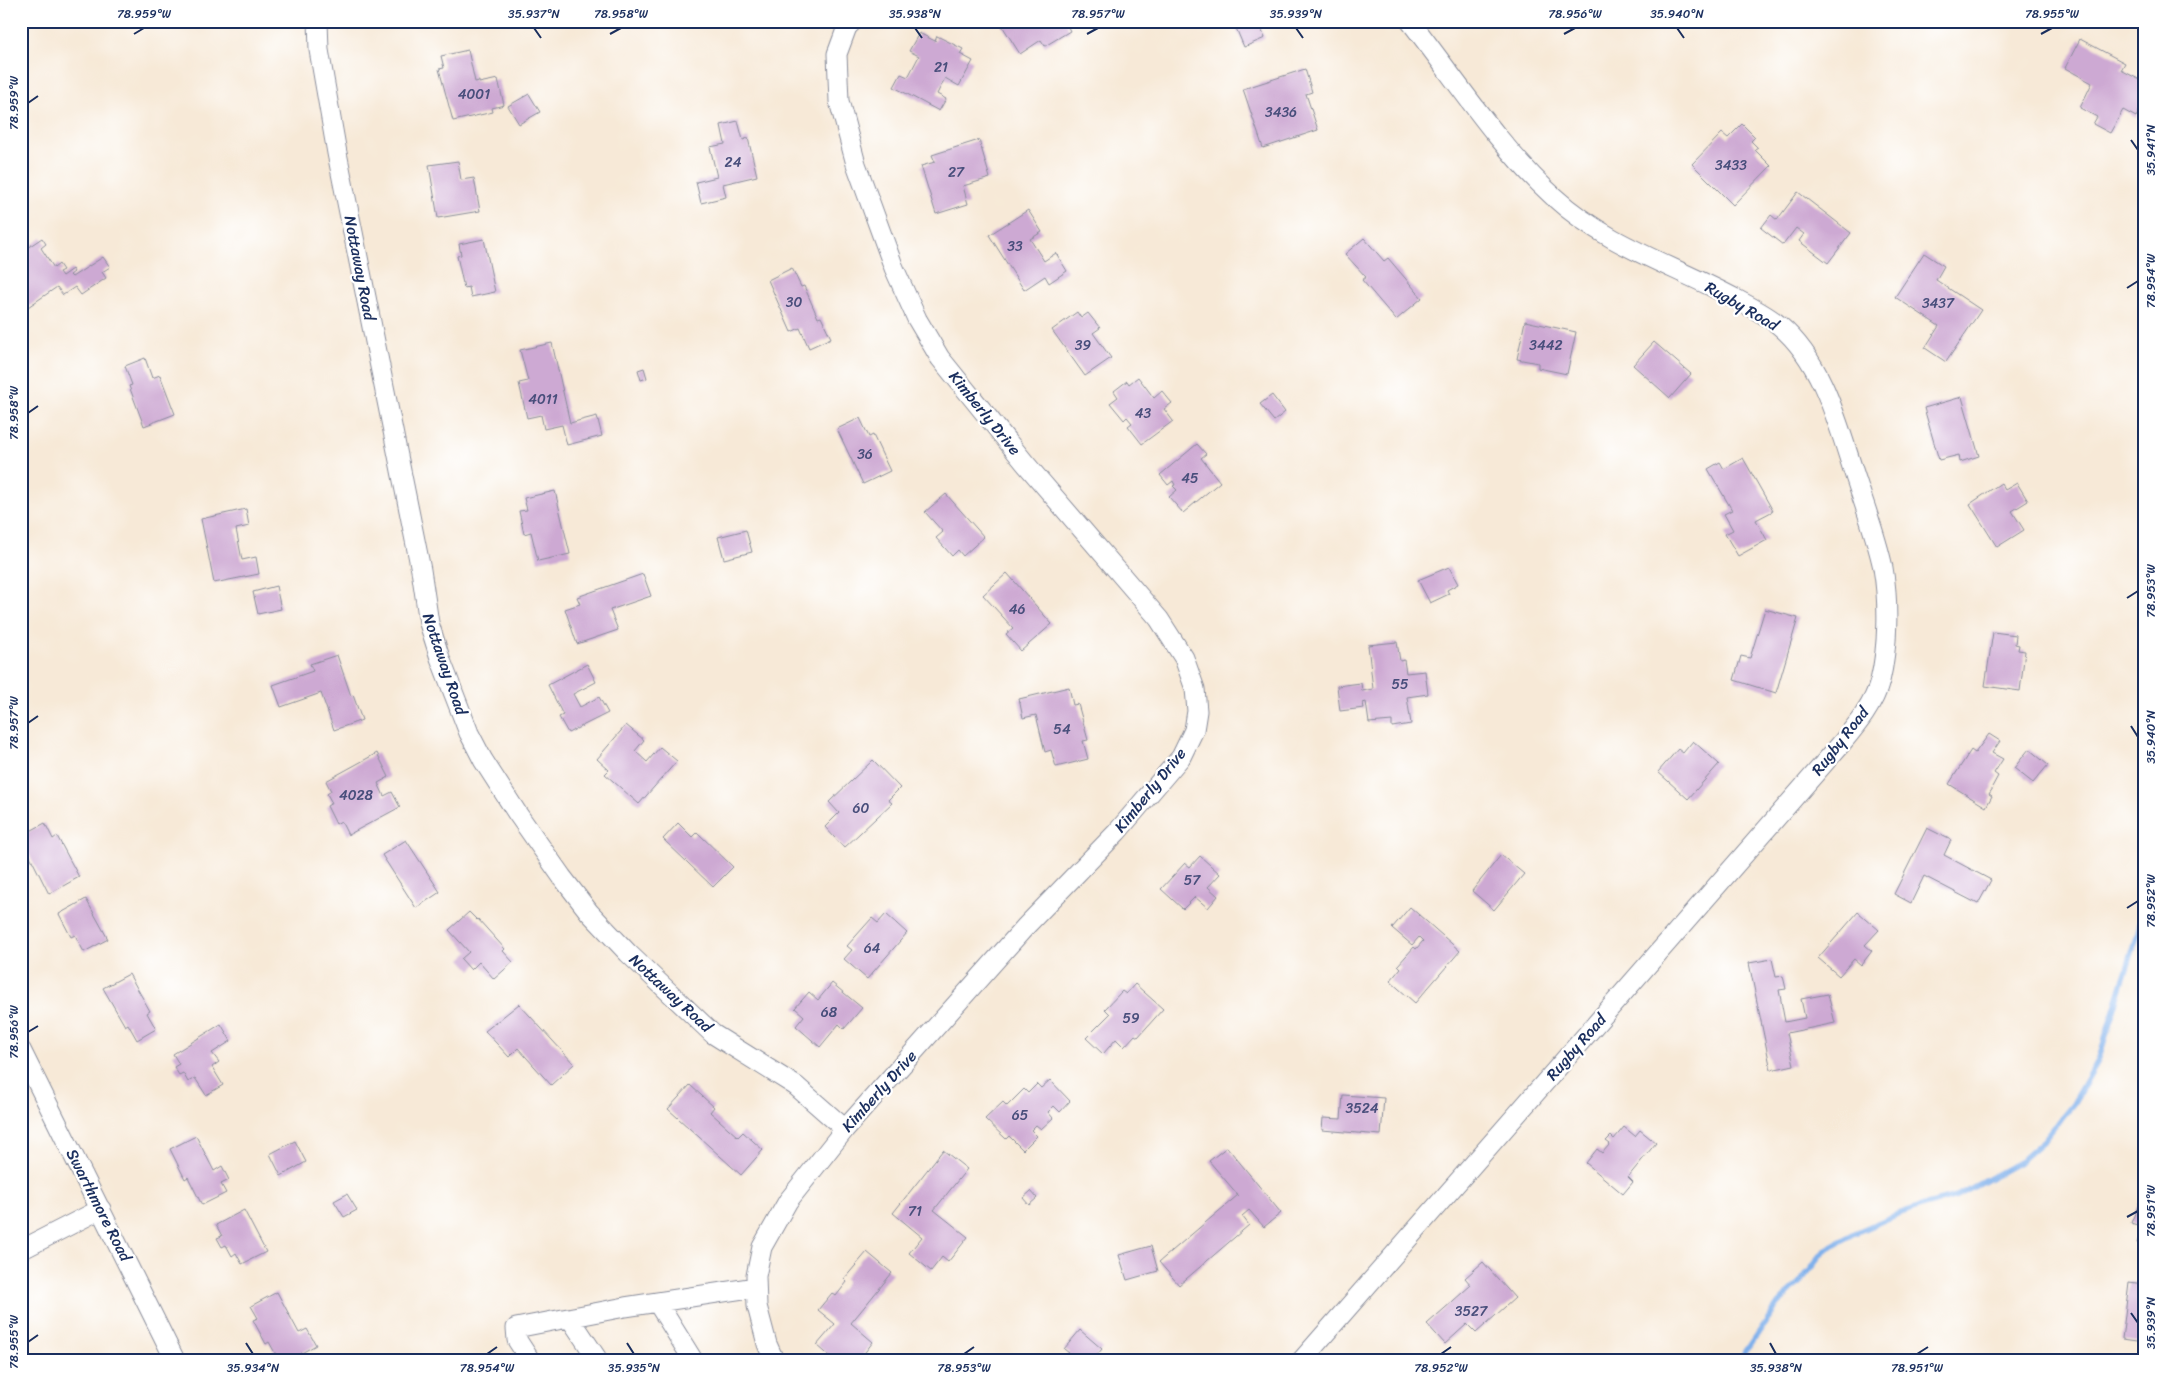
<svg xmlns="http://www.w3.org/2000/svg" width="2165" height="1381" font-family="Sriracha,sans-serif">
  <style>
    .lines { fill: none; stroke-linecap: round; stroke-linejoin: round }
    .stream { stroke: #7fb0eb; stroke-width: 5.5 }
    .building { fill: #cda9d3 }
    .minor-casing { stroke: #898c9a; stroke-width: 21 }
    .minor { stroke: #fff; stroke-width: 19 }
    .ticks { fill: none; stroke: #1b2f5e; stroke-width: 2 }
    .labels { text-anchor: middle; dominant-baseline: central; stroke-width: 4.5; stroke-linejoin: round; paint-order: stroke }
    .number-label { font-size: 14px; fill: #484e7b }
    .street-label { font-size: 16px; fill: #1b2f5e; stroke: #fff }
    .neatline { fill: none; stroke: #1b2f5e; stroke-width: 2 }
    .ticks-label { font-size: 12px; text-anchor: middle; fill: #1b2f5e }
  </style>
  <rect width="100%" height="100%" fill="#fff"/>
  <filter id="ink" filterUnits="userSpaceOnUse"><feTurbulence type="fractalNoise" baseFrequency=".02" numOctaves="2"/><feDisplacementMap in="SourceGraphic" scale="10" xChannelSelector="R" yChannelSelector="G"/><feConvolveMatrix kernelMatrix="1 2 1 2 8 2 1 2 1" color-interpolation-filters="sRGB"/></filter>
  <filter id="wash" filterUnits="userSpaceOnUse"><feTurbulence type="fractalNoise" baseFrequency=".0096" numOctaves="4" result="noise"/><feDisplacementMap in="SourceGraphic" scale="20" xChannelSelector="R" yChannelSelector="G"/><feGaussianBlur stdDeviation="1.12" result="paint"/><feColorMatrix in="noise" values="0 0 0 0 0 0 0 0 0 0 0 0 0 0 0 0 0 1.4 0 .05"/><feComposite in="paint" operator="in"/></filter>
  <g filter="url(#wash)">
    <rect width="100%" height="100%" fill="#f7e9d7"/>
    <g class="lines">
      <path class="stream" d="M 1740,1360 L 1778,1304 L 1801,1281 L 1825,1250 L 1857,1232 L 1898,1214 L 1927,1204 L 1957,1196 L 2019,1162 L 2044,1140 L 2073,1104 L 2098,1061 L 2137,937 L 2144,904"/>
    </g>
    <g id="blocks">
      <path class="building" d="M 1005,21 L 1019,21 L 1020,23 L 1023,21 L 1072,21 L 1067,25 L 1070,31 L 1045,46 L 1041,40 L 1020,54 L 1001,24 Z
        M 1233,21 L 1266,21 L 1259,24 L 1265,38 L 1244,47 Z
        M 919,33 L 935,41 L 937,36 L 963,49 L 960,54 L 973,61 L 959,86 L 945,78 L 937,94 L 946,99 L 939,111 L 894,87 L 901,74 L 908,77 L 919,56 L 909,51 Z
        M 2080,39 L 2125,63 L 2121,70 L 2144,82 L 2144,102 L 2136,117 L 2123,110 L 2110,133 L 2093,124 L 2097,117 L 2080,108 L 2092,83 L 2065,68 Z
        M 468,50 L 475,82 L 479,81 L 479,83 L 498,79 L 504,105 L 492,108 L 493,112 L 453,121 L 439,69 L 444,68 L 441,56 Z
        M 1305,69 L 1312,92 L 1306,94 L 1318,130 L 1263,148 L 1243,89 Z
        M 529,94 L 540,112 L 519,124 L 508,106 Z
        M 738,121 L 743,140 L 748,138 L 757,176 L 723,184 L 726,197 L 701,203 L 696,182 L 717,177 L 710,147 L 725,144 L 721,125 Z
        M 1742,124 L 1755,137 L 1751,141 L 1758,148 L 1755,150 L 1771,166 L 1733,205 L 1692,164 L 1722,133 L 1728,138 Z
        M 979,140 L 990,178 L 963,186 L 968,204 L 936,214 L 921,166 L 935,162 L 932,155 Z
        M 458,161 L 461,180 L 474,178 L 480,211 L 438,218 L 429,165 Z
        M 1798,192 L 1851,233 L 1828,263 L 1799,241 L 1804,234 L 1796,228 L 1783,245 L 1761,228 L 1771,215 L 1777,220 Z
        M 1028,210 L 1042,232 L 1030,239 L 1044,261 L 1056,253 L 1067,271 L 1049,283 L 1045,276 L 1024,290 L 989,235 Z
        M 42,238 L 46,244 L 41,248 L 54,268 L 59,264 L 63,270 L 59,272 L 62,276 L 72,269 L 74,272 L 70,275 L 72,277 L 103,257 L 110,267 L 102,272 L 106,278 L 81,295 L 75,287 L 63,295 L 57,287 L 25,309 L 21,303 L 21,252 Z
        M 1364,238 L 1384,261 L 1388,258 L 1422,298 L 1396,320 L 1362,280 L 1366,277 L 1345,254 Z
        M 484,239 L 495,292 L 471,297 L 469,287 L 464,288 L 457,256 L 461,255 L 459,244 Z
        M 1924,253 L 1944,266 L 1936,280 L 1981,310 L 1946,362 L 1925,348 L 1939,326 L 1895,297 Z
        M 792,268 L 801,287 L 804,286 L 818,318 L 821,317 L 831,338 L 809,348 L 800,328 L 791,332 L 768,280 Z
        M 1077,312 L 1081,318 L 1088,313 L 1100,328 L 1093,333 L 1111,358 L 1085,376 L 1052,330 Z
        M 1525,321 L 1576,332 L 1567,374 L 1538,368 L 1538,363 L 1517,359 Z
        M 1654,342 L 1691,374 L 1670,398 L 1633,365 Z
        M 552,343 L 570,423 L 597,416 L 602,436 L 567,445 L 562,425 L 544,429 L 541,415 L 527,418 L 519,383 L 528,381 L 520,350 Z
        M 145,358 L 152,378 L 160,375 L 175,414 L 144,426 L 129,386 L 132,385 L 125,366 Z
        M 644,368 L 647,378 L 641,380 L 638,370 Z
        M 1138,377 L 1154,398 L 1162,391 L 1172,403 L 1164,409 L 1173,421 L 1142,444 L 1128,426 L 1132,423 L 1127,417 L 1124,420 L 1110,403 L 1118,397 L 1114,391 L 1127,381 L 1129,384 Z
        M 1272,395 L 1285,412 L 1274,421 L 1260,404 Z
        M 1962,397 L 1979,456 L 1960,462 L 1959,455 L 1939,460 L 1924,408 Z
        M 860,418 L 869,437 L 873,435 L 890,471 L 863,484 L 837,429 Z
        M 1197,444 L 1206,454 L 1201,458 L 1220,482 L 1183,513 L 1169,497 L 1177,490 L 1173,486 L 1175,485 L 1173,481 L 1168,485 L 1160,475 Z
        M 1743,458 L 1773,511 L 1756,520 L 1767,540 L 1738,556 L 1725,534 L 1733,530 L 1724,514 L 1732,510 L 1708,469 L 1720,462 L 1724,469 Z
        M 2001,483 L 2005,490 L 2017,483 L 2028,501 L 2012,511 L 2024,530 L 1997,547 L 1970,504 Z
        M 555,491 L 570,554 L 538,561 L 531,532 L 524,534 L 519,511 L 527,510 L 524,498 Z
        M 946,494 L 984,537 L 963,556 L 958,550 L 952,556 L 936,538 L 943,532 L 925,512 Z
        M 246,509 L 249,526 L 236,529 L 242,560 L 256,557 L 259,574 L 214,583 L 201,519 Z
        M 746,530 L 752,552 L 724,559 L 718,537 Z
        M 1449,567 L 1458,584 L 1447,590 L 1449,594 L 1430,603 L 1418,580 Z
        M 1007,573 L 1052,624 L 1021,651 L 1006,634 L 1013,628 L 983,595 Z
        M 643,574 L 651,596 L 610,610 L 618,630 L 577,644 L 565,609 L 580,604 L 577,597 Z
        M 276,586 L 281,609 L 258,614 L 253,592 Z
        M 1765,609 L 1798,618 L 1776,693 L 1734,680 L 1741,656 L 1750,658 Z
        M 1993,632 L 2016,635 L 2015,644 L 2019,645 L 2018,650 L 2025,651 L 2020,691 L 1985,686 Z
        M 1397,642 L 1400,661 L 1404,660 L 1406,673 L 1425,671 L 1428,694 L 1407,697 L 1411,724 L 1392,727 L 1392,721 L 1369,723 L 1366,702 L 1363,703 L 1364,708 L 1340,711 L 1337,686 L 1361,683 L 1362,691 L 1373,689 L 1368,645 Z
        M 337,655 L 351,696 L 353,695 L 362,720 L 334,730 L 321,693 L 281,707 L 273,685 L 313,671 L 310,664 Z
        M 587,664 L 596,682 L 573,694 L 580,707 L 599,697 L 608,713 L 568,733 L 559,717 L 563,715 L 548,685 Z
        M 1069,687 L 1073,705 L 1078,704 L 1088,740 L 1083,741 L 1088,759 L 1056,767 L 1051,750 L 1045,752 L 1036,715 L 1023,718 L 1019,699 Z
        M 626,725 L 644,740 L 635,751 L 647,762 L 660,747 L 677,761 L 639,804 L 605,774 L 609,770 L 597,759 Z
        M 1989,734 L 2000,741 L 1992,753 L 2003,759 L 1994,773 L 1998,776 L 1992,787 L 1993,788 L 1989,794 L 1992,796 L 1986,807 L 1949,784 L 1971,750 L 1975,753 Z
        M 1693,741 L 1719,764 L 1688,799 L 1658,772 L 1678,749 L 1683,753 Z
        M 2029,749 L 2048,765 L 2033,783 L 2014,768 Z
        M 377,753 L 389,777 L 378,783 L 384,796 L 392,792 L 400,807 L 348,835 L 341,821 L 336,824 L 327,806 L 332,803 L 327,794 L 331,791 L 326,781 Z
        M 873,760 L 900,788 L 888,800 L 892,803 L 844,848 L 825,827 L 839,813 L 829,802 Z
        M 45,823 L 53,839 L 57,836 L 79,877 L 49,894 L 21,838 L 21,836 Z
        M 678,823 L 692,837 L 697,832 L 733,867 L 713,887 L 663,839 Z
        M 1927,828 L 1951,840 L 1944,855 L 1991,880 L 1978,904 L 1924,876 L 1911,903 L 1894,894 Z
        M 406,840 L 440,892 L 416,908 L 382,855 Z
        M 1501,855 L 1524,874 L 1494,910 L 1472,891 Z
        M 1200,856 L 1220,874 L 1208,887 L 1218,896 L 1208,908 L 1195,897 L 1183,909 L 1161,889 L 1185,863 L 1190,867 Z
        M 86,899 L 108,939 L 84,952 L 75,935 L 71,937 L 59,914 Z
        M 1410,907 L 1460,951 L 1415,1003 L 1390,981 L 1401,968 L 1398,965 L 1414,947 L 1416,949 L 1423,941 L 1419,937 L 1412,945 L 1392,928 Z
        M 469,912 L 477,920 L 478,919 L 505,949 L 503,951 L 513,962 L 494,979 L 479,962 L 471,970 L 461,959 L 469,952 L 449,930 Z
        M 1858,912 L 1879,930 L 1865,945 L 1872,951 L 1861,965 L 1854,959 L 1839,976 L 1818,958 Z
        M 886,914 L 907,933 L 867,979 L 844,959 L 852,950 L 847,946 L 872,918 L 878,923 Z
        M 1772,959 L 1776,977 L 1783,976 L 1786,989 L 1779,990 L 1785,1022 L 1805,1018 L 1801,999 L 1828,994 L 1835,1023 L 1787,1033 L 1794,1065 L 1771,1070 L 1749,963 Z
        M 129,974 L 150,1011 L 147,1013 L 156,1029 L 137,1040 L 128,1024 L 125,1026 L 103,988 Z
        M 832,983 L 862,1008 L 844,1029 L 839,1024 L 820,1047 L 796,1026 L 804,1016 L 795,1008 L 809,992 L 818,1000 Z
        M 1135,984 L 1163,1009 L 1138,1037 L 1135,1035 L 1124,1047 L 1116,1039 L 1103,1054 L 1086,1038 L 1110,1014 L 1105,1009 L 1122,991 L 1126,994 Z
        M 519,1004 L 574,1064 L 551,1085 L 518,1048 L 509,1057 L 485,1031 Z
        M 221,1024 L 231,1041 L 212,1053 L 219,1062 L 212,1067 L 223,1085 L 206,1095 L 195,1078 L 188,1082 L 183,1073 L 179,1075 L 174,1067 L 179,1064 L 173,1054 Z
        M 1050,1080 L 1070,1101 L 1060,1112 L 1054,1106 L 1048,1112 L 1053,1118 L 1041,1129 L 1036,1125 L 1031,1130 L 1037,1136 L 1023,1150 L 1009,1136 L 1006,1139 L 985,1119 L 1003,1102 L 1007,1106 L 1024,1089 L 1028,1093 L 1037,1084 L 1041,1088 Z
        M 690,1085 L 714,1107 L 710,1112 L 738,1137 L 743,1132 L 763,1150 L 741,1175 L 668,1109 Z
        M 1343,1095 L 1384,1098 L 1381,1135 L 1322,1130 L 1323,1118 L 1341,1119 Z
        M 1624,1127 L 1635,1136 L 1640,1130 L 1656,1143 L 1628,1177 L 1633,1182 L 1623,1194 L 1586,1163 L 1597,1149 L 1602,1153 L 1610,1144 L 1606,1141 L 1611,1136 L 1614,1139 Z
        M 196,1136 L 214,1171 L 222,1166 L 229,1180 L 221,1184 L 226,1193 L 202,1205 L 188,1177 L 185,1179 L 170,1149 Z
        M 295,1141 L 306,1162 L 281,1176 L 270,1154 Z
        M 1227,1147 L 1281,1213 L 1264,1227 L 1249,1210 L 1242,1216 L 1249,1225 L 1179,1285 L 1159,1262 L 1238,1195 L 1209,1161 Z
        M 943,1150 L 967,1169 L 934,1210 L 968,1237 L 948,1262 L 942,1257 L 931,1271 L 909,1253 L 922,1237 L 893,1213 Z
        M 1031,1191 L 1037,1198 L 1029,1205 L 1023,1198 Z
        M 2144,1191 L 2144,1246 L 2137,1243 L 2143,1227 L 2131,1223 Z
        M 347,1194 L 357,1210 L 344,1217 L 334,1201 Z
        M 244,1210 L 266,1252 L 242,1264 L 236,1253 L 232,1256 L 226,1245 L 222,1247 L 217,1238 L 222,1236 L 216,1225 Z
        M 1151,1246 L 1158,1271 L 1127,1280 L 1119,1255 Z
        M 867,1252 L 892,1273 L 851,1323 L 873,1342 L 859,1360 L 834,1360 L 817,1345 L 835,1324 L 818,1310 L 832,1293 L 836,1296 L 847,1282 L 844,1279 Z
        M 1483,1262 L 1515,1298 L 1476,1333 L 1467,1324 L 1445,1344 L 1427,1324 L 1471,1285 L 1465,1278 Z
        M 2129,1282 L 2144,1284 L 2144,1342 L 2122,1339 Z
        M 277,1292 L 299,1333 L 307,1329 L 316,1345 L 289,1360 L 279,1360 L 269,1342 L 266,1344 L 253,1320 L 258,1318 L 251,1306 Z
        M 1080,1330 L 1102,1349 L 1093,1360 L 1070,1360 L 1066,1357 L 1069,1353 L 1064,1349 Z"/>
    </g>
  </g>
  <g filter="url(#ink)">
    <use href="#blocks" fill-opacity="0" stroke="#898c9a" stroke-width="1"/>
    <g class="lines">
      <defs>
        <path id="minor" d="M 318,21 L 319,50 L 337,153 L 421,570 L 429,623 L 440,658 L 469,733 L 483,760 L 517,813 L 562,877 L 589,912 L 628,953 L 713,1034 L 796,1086 L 845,1129
          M 21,1050 L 175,1360
          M 21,1250 L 101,1209
          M 657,1302 L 693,1360
          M 570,1318 L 598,1360
          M 530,1360 L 517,1340 L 516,1328 L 625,1307 L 756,1287
          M 774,1360 L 767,1344 L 757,1306 L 756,1276 L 762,1247 L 788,1201 L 845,1129 L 1026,926 L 1117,832 L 1181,757 L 1194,730 L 1197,711 L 1195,689 L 1184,658 L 1159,619 L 1025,463 L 940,358 L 917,319 L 894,268 L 856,164 L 839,101 L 837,54 L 847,27 L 853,21
          M 1302,1360 L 1840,745 C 1855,727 1874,705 1880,681 C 1888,648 1889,602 1883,568 C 1877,539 1866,510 1857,482 C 1839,429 1825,364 1780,326 C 1767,315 1751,307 1736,299 C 1675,266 1606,245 1554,197 C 1498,146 1457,81 1410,21"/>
      </defs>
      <use href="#minor" class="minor-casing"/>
      <use href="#minor" class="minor"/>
    </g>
  </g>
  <path class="ticks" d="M 534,28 L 541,38M 915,28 L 922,38M 1296,28 L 1303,38M 1677,28 L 1684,38M 134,34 L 144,28M 610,34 L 621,28M 1087,34 L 1098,28M 1564,34 L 1575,28M 2041,34 L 2052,28M 28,103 L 38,96M 2131,140 L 2138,150M 2127,288 L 2138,281M 28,413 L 38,406M 2127,598 L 2138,591M 28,723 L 38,716M 2131,726 L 2138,737M 2127,908 L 2138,901M 28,1032 L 38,1026M 2127,1217 L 2138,1211M 2131,1313 L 2138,1323M 28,1342 L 38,1335M 246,1343 L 253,1354M 627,1343 L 634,1354M 1770,1343 L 1776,1354M 487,1354 L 497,1347M 964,1354 L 974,1347M 1441,1354 L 1451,1347M 1917,1354 L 1928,1347"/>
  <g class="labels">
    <g class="number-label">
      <text x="941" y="67">21</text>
      <text x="474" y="94">4001</text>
      <text x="1281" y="112">3436</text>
      <text x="733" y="162">24</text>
      <text x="1731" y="165">3433</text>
      <text x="956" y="172">27</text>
      <text x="1015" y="246">33</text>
      <text x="794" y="302">30</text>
      <text x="1938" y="303">3437</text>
      <text x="1083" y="345">39</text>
      <text x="1546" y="345">3442</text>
      <text x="543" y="399">4011</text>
      <text x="1143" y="413">43</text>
      <text x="865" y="454">36</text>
      <text x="1190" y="478">45</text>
      <text x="1017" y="609">46</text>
      <text x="1400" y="684">55</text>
      <text x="1062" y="729">54</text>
      <text x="356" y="795">4028</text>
      <text x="861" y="808">60</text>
      <text x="1192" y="880">57</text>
      <text x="872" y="948">64</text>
      <text x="829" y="1012">68</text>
      <text x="1131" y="1018">59</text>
      <text x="1362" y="1108">3524</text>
      <text x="1020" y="1115">65</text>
      <text x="915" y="1211">71</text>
      <text x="1471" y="1311">3527</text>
    </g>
    <g class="street-label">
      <text transform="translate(360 268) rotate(79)">Nottaway Road</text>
      <text transform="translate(1742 306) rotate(30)">Rugby Road</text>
      <text transform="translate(985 413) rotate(51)">Kimberly Drive</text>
      <text transform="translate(445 664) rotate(71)">Nottaway Road</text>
      <text transform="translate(1840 741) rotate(-52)">Rugby Road</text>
      <text transform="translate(1150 790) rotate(-51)">Kimberly Drive</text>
      <text transform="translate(671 993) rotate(43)">Nottaway Road</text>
      <text transform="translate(1576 1047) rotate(-49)">Rugby Road</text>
      <text transform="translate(879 1091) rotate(-48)">Kimberly Drive</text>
      <text transform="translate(99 1205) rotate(63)">Swarthmore Road</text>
    </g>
  </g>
  <rect width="2165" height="1381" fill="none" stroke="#fff" stroke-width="55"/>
  <rect x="28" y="28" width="2110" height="1326" class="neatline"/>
  <g class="ticks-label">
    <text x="144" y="18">78.959°W</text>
    <text x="534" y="18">35.937°N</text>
    <text x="621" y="18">78.958°W</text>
    <text x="915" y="18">35.938°N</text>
    <text x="1098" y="18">78.957°W</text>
    <text x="1296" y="18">35.939°N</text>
    <text x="1575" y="18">78.956°W</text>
    <text x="1677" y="18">35.940°N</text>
    <text x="2052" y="18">78.955°W</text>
    <text transform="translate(14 103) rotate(-90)" y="4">78.959°W</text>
    <text transform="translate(2151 150) rotate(-90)" y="4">35.941°N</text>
    <text transform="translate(2151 281) rotate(-90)" y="4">78.954°W</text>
    <text transform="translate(14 413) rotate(-90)" y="4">78.958°W</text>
    <text transform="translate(2151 591) rotate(-90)" y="4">78.953°W</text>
    <text transform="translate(14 723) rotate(-90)" y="4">78.957°W</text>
    <text transform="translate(2151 737) rotate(-90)" y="4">35.940°N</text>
    <text transform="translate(2151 901) rotate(-90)" y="4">78.952°W</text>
    <text transform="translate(14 1032) rotate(-90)" y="4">78.956°W</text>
    <text transform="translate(2151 1211) rotate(-90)" y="4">78.951°W</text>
    <text transform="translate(2151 1323) rotate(-90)" y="4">35.939°N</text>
    <text transform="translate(14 1342) rotate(-90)" y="4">78.955°W</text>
    <text x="253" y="1372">35.934°N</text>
    <text x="487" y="1372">78.954°W</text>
    <text x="634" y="1372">35.935°N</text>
    <text x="964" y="1372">78.953°W</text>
    <text x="1441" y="1372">78.952°W</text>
    <text x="1776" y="1372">35.938°N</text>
    <text x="1917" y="1372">78.951°W</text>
  </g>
</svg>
